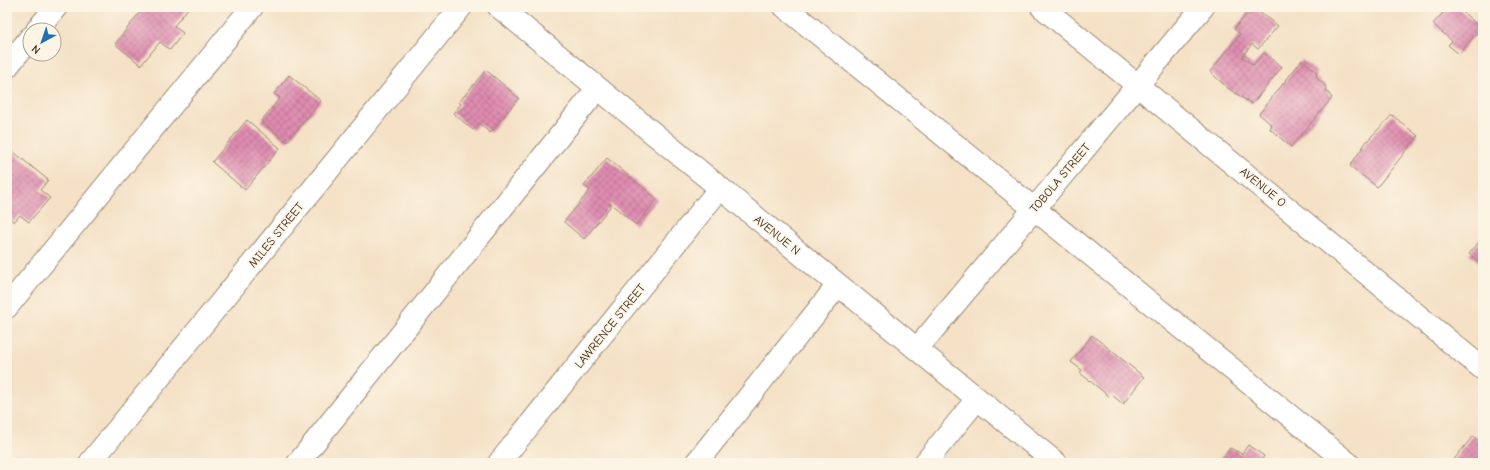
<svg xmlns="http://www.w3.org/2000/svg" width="1490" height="470" font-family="'Comic Neue',sans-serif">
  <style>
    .building { fill: url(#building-cross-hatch) }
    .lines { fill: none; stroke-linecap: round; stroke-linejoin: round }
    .minor-casing { stroke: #988672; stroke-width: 24 }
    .minor { stroke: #fff; stroke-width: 22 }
    .labels { text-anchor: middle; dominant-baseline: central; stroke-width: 3.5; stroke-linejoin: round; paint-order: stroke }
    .street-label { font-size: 12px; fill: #3b2a1e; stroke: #fcf5e5 }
  </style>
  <defs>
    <pattern id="building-cross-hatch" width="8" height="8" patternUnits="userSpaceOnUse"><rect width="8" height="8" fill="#df8cb0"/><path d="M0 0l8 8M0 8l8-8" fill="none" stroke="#b6738f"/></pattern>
  </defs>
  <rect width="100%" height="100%" fill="#fcf5e5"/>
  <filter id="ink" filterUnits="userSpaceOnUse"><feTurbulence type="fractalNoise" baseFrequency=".025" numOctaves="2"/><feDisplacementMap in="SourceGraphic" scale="8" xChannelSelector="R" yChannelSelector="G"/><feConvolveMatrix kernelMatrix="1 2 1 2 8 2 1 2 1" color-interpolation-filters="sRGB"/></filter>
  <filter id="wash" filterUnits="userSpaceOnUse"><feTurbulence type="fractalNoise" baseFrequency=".012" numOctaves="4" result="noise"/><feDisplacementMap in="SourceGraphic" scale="16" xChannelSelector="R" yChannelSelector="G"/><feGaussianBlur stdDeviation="0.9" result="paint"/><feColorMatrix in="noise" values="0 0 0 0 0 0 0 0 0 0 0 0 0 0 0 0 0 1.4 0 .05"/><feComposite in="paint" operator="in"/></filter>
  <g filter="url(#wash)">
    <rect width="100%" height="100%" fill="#f4e1c6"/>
    <g id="blocks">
      <path class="building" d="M 144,7 L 189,7 L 174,26 L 183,33 L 170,50 L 160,42 L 141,65 L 115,44 Z
        M 1252,7 L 1278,26 L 1258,49 L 1252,44 L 1242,57 L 1253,65 L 1264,53 L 1282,67 L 1252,104 L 1229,89 L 1210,72 L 1240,34 L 1234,29 Z
        M 1448,7 L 1457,7 L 1481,28 L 1459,54 L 1448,45 L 1452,41 L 1433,24 Z
        M 1302,60 L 1316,71 L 1317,78 L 1325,85 L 1326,90 L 1332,98 L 1291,147 L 1270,129 L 1272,125 L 1259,114 Z
        M 486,70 L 519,98 L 490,133 L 479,123 L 473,130 L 453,113 L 461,104 L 459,102 Z
        M 289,75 L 321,101 L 287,142 L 261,121 L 280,98 L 274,94 Z
        M 1392,115 L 1418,136 L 1377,187 L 1350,166 L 1367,141 Z
        M 247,120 L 280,148 L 245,190 L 212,162 Z
        M 10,149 L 48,180 L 40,190 L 50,198 L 29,222 L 20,215 L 14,222 L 7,216 L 7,153 Z
        M 607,158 L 657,199 L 636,225 L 610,203 L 610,207 L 584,239 L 564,222 L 590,190 L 584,186 Z
        M 1483,237 L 1483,265 L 1469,254 Z
        M 1092,335 L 1144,377 L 1123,404 L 1112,395 L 1110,397 L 1080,373 L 1082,370 L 1071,362 Z
        M 1473,436 L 1483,444 L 1483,463 L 1451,463 Z
        M 1248,445 L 1264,456 L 1259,463 L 1218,463 L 1230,448 L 1242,454 Z"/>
    </g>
  </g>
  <g filter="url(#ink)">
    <use href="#blocks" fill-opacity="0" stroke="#988672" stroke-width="1"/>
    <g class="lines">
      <defs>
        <path id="minor" d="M 499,7 L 1056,463
          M 785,7 L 1348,463
          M 1042,7 L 1483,369
          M 37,30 L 56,7
          M 7,67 L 30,38
          M 7,307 L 252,7
          M 917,349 L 1203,7
          M 90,463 L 461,7
          M 298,463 L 598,88
          M 499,463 L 720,188
          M 696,463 L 838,285
          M 925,463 L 977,399"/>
      </defs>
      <use href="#minor" class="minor-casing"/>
      <use href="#minor" class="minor"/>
    </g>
  </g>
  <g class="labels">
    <g class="street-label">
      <text transform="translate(1060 178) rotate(-50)">TOBOLA STREET</text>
      <text transform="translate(1263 187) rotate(39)">AVENUE O</text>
      <text transform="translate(276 235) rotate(-51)">MILES STREET</text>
      <text transform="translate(777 235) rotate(39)">AVENUE N</text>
      <text transform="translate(610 326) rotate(-51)">LAWRENCE STREET</text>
    </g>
  </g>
  <rect width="1490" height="470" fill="none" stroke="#fcf5e5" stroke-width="24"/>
  <g transform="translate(42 42) rotate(220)"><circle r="19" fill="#fcf5e5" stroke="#afa495"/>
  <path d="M0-3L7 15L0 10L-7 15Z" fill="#1f6fb2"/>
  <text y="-6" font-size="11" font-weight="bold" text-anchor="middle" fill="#3b2a1e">N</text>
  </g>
</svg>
